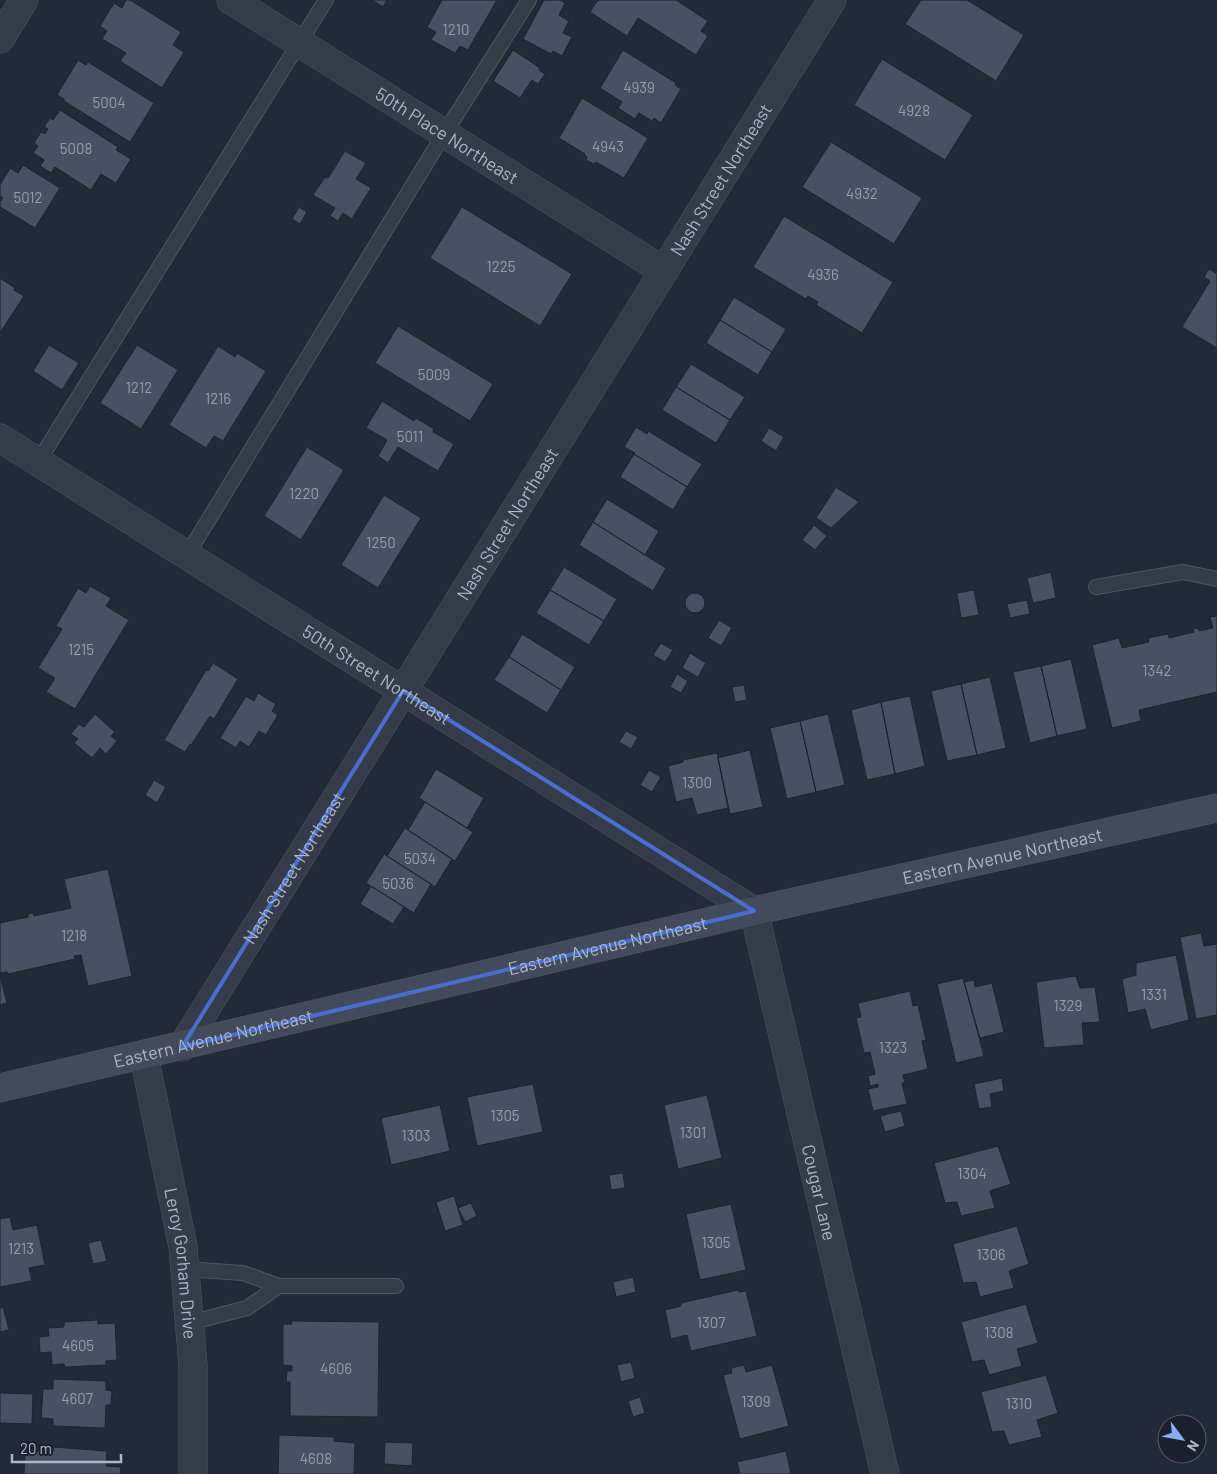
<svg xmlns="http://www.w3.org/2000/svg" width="1217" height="1474" font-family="Barlow,sans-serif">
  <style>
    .building { fill: #475161; stroke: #1c232e }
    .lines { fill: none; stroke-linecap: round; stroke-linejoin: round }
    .lane-casing { stroke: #4f5762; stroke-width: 16 }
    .street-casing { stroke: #4f5762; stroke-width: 29 }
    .secondary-casing { stroke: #4f5762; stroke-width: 29 }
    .lane { stroke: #343c47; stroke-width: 14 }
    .street { stroke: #343c47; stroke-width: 28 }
    .secondary { stroke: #424b5a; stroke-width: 28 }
    .marked { fill: none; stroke: #486ed2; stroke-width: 4; stroke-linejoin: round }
    .labels { text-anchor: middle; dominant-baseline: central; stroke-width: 4; stroke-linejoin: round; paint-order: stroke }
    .number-label { font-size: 15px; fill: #949eab }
    .street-label { font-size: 18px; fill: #aeb7c4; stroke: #1a212c }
  </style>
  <rect width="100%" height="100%" fill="#212a37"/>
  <path class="building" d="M 126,0 L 130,0 L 181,32 L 173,45 L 184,52 L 162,88 L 120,61 L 126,53 L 102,39 L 107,31 L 100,26 L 114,3 L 122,8 Z
    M 372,0 L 387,0 L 383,7 Z
    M 442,0 L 497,0 L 468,50 L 460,46 L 455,53 L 431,40 L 436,32 L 427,27 Z
    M 544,0 L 560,0 L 565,3 L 559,15 L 569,21 L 563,33 L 572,37 L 562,56 L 553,51 L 551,54 L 523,39 Z
    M 598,0 L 676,0 L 708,21 L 701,31 L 708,36 L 696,55 L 638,18 L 627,36 L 590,12 Z
    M 921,0 L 967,0 L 1024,35 L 996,81 L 905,24 Z
    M 513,50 L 540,68 L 539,70 L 545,74 L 538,84 L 532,80 L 520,98 L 493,81 Z
    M 623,50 L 676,83 L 675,85 L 681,89 L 661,123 L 654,118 L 652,121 L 639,113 L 635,119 L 618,108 L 622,102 L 600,88 Z
    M 882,59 L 973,115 L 945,160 L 854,105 Z
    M 78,60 L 86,65 L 88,62 L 154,103 L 130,142 L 64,101 L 64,99 L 57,95 Z
    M 582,98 L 648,138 L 624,178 L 596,162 L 594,164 L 586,160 L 587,157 L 584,155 L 585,154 L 559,138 Z
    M 60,110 L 118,147 L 116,150 L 131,159 L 116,183 L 101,174 L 91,190 L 55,167 L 51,173 L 40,166 L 44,160 L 33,153 L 38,146 L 34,143 L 41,132 L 45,134 L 48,129 L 44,127 L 50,118 L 53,120 Z
    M 831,142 L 922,198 L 894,244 L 802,187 Z
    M 345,151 L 366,163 L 356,179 L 371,188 L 352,219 L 343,213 L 338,221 L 330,216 L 335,208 L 313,195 L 325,177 L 328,178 Z
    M 23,165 L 60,188 L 35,228 L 0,207 L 0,202 L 3,198 L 0,196 L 0,185 L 10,168 L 18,173 Z
    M 299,207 L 307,212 L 300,224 L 292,219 Z
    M 462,207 L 572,274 L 540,326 L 430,258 Z
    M 784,216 L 893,282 L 862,333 L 816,305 L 818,302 L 808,296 L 806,299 L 753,267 Z
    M 1209,269 L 1216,273 L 1217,271 L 1217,348 L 1182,327 L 1210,281 L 1204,277 Z
    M 0,278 L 15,288 L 14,290 L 24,296 L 0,333 Z
    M 734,297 L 786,329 L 772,352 L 720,320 Z
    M 720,320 L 772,352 L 758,375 L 706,343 Z
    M 398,326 L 493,384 L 470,421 L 375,363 Z
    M 49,345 L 79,363 L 62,390 L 33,371 Z
    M 137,345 L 178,370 L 141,429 L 100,403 Z
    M 218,346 L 235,357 L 237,353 L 266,371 L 223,441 L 214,436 L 206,448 L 169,425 Z
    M 691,364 L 745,397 L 730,420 L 676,387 Z
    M 676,387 L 730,420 L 716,443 L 662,410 Z
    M 382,401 L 414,421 L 416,418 L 434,429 L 433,432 L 454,444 L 438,471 L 398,447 L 388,463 L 378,456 L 387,440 L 366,428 Z
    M 636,427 L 647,434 L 648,431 L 702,464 L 687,487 L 634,454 L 635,453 L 624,447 Z
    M 769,428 L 784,437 L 776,451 L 761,441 Z
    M 307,447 L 344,470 L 301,540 L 264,516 Z
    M 634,454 L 687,487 L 673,510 L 620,477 Z
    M 836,487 L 859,502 L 831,528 L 816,518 Z
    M 384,495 L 421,518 L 378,588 L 341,565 Z
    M 607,499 L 659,531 L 645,555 L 593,522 Z
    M 593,522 L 666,568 L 653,591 L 579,545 Z
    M 814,525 L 827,536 L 815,550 L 802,540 Z
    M 564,567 L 617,599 L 604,621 L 550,590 Z
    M 1051,572 L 1056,598 L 1033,603 L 1027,578 Z
    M 90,586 L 111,598 L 106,606 L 129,620 L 75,709 L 46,692 L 55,678 L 38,668 L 62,629 L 56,626 L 78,588 L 86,593 Z
    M 550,590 L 604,621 L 589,645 L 536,613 Z
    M 974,590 L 979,615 L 961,618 L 957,593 Z
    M685 603a10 10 0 1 1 20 0a10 10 0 1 1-20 0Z
    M 1027,600 L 1030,614 L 1010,618 L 1007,604 Z
    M 1217,616 L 1217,692 L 1139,710 L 1141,721 L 1112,728 L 1092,645 L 1119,638 L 1122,648 L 1149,642 L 1148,638 L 1168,634 L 1169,638 L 1194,632 L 1193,629 L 1199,628 L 1199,631 L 1213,628 L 1210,617 Z
    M 719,620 L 732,628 L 721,646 L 708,638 Z
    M 522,634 L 575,667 L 561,690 L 509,657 Z
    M 661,643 L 673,650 L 665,662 L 653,655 Z
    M 690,653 L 706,663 L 698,677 L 682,668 Z
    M 509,657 L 561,690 L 547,713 L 494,680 Z
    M 1071,659 L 1087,729 L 1057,736 L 1041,666 Z
    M 213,663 L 238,679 L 214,719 L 210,716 L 191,745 L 190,744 L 185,752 L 164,740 L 206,670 L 208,671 Z
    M 1041,666 L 1057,736 L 1030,743 L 1013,672 Z
    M 677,674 L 688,681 L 681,693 L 670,687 Z
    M 990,677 L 1006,748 L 977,755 L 961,684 Z
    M 961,684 L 977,755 L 947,761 L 931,691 Z
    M 744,685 L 747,700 L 735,702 L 732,687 Z
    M 258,693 L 276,704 L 272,711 L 278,715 L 266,735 L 259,731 L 249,747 L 240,741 L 236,748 L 220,738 L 246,696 L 254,701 Z
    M 910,696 L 925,766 L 895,774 L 881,702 Z
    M 881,702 L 895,774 L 867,780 L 851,710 Z
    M 95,714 L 115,732 L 111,736 L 117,741 L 106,754 L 100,748 L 92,758 L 74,743 L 78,739 L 71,734 L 79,724 L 84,727 Z
    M 828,714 L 845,785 L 816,792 L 800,721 Z
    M 800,721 L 816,792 L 787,799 L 770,728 Z
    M 626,731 L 638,737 L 631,749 L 619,742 Z
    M 750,750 L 763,807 L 730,814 L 718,758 Z
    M 717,753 L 728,808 L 697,815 L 692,798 L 676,802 L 668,766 L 683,762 L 683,760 Z
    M 436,769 L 484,798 L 467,828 L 419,798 Z
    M 649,770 L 661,777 L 652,792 L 640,785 Z
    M 154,780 L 166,787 L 157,803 L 145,795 Z
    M 425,802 L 473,832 L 455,861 L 408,830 Z
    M 405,828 L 452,859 L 435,887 L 387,856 Z
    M 384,854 L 431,884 L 414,913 L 366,883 Z
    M 108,869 L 132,976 L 88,986 L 81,955 L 74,956 L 75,959 L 8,974 L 7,972 L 0,973 L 0,923 L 28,917 L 28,914 L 33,913 L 34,916 L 71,908 L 64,879 Z
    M 371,886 L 404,907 L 393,924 L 360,904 Z
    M 1201,933 L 1204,946 L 1217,944 L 1217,1015 L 1196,1019 L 1180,937 Z
    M 1176,955 L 1189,1020 L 1151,1030 L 1145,1009 L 1128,1013 L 1122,979 L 1136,975 L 1136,963 Z
    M 0,975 L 7,1003 L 0,1005 Z
    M 1076,976 L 1080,988 L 1095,987 L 1100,1022 L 1082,1023 L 1084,1045 L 1044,1048 L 1036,982 Z
    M 963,978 L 984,1056 L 956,1063 L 937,984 Z
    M 974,980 L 975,987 L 992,983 L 1004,1032 L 980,1038 L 964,982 Z
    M 910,991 L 913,1006 L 918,1005 L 926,1040 L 922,1041 L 928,1069 L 903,1075 L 905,1083 L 902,1083 L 907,1104 L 873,1111 L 868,1089 L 878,1087 L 878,1084 L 870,1086 L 868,1076 L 875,1074 L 870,1052 L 864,1053 L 856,1018 L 861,1017 L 858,1003 Z
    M 1002,1078 L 1004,1091 L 990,1094 L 992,1107 L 979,1109 L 974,1084 Z
    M 533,1084 L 543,1132 L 477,1146 L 467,1097 Z
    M 707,1095 L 722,1158 L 678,1169 L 664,1105 Z
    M 440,1105 L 450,1151 L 391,1165 L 381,1118 Z
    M 901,1111 L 905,1126 L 885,1132 L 880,1116 Z
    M 998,1146 L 1011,1184 L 990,1191 L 995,1208 L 961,1216 L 957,1202 L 945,1203 L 934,1163 Z
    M 623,1173 L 625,1188 L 611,1190 L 609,1175 Z
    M 454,1196 L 463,1225 L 445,1231 L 436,1202 Z
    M 471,1203 L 477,1216 L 465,1222 L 458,1208 Z
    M 731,1204 L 746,1270 L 700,1280 L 686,1214 Z
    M 10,1217 L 13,1230 L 37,1225 L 45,1265 L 29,1268 L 32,1281 L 0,1287 L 0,1219 Z
    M 1017,1226 L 1029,1264 L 1009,1271 L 1014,1288 L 980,1297 L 976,1282 L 963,1283 L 953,1244 Z
    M 101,1240 L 107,1261 L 93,1264 L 88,1243 Z
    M 633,1277 L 636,1292 L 616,1297 L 613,1282 Z
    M 738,1290 L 739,1292 L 746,1291 L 757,1336 L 691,1351 L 687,1335 L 671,1339 L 665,1310 L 681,1306 L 681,1303 Z
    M 1026,1304 L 1038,1343 L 1017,1349 L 1022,1366 L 989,1375 L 984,1360 L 972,1362 L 961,1322 Z
    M 3,1307 L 9,1330 L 0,1332 L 0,1308 Z
    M 98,1320 L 98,1324 L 115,1323 L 117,1360 L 106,1361 L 106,1365 L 65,1367 L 64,1364 L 52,1365 L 51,1352 L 40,1353 L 39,1337 L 49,1336 L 48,1328 L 64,1327 L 64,1322 Z
    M 291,1321 L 379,1322 L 378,1417 L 290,1416 L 290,1382 L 286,1382 L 287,1371 L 292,1371 L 292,1366 L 283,1365 L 283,1324 L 292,1324 Z
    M 631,1362 L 635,1378 L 621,1382 L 617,1365 Z
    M 744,1365 L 746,1372 L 772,1365 L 789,1426 L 740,1439 L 723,1375 L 732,1373 L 731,1368 Z
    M 1046,1375 L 1058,1413 L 1037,1420 L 1042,1437 L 1009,1445 L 1004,1431 L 992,1432 L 981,1392 Z
    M 53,1379 L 106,1381 L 106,1390 L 112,1391 L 111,1405 L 106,1405 L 105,1428 L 53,1426 L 53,1419 L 41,1418 L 43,1389 L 53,1389 Z
    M 0,1393 L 33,1394 L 32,1424 L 0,1423 Z
    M 640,1397 L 645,1413 L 633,1417 L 628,1401 Z
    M 279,1435 L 334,1437 L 334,1441 L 355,1443 L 354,1474 L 278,1474 Z
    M 385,1442 L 413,1443 L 412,1466 L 384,1464 Z
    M 53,1447 L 107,1451 L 106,1466 L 121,1467 L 120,1474 L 24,1474 L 25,1450 L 53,1452 Z
    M 786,1451 L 791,1474 L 740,1474 L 737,1462 Z"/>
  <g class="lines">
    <defs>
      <path id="lane" d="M 38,462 L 326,0
        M 187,555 L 444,134 L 529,0
        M 1096,587 L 1183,572 L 1217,579
        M 185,1269 L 243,1273 L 279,1286 L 247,1308 L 189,1323
        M 279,1286 L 396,1286"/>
      <g id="street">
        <path id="s1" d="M 231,0 L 664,271"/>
        <path d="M 0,39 L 24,0"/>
        <path id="s2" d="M 0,438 L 754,911 L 885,1474"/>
        <path id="s3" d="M 182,1047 L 832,0"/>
        <path id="s4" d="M 144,1056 L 183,1247 L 193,1366 L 193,1474"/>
      </g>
      <g id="secondary">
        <path id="s5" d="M 0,1088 L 754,911 L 1217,808"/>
      </g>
    </defs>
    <use href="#lane" class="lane-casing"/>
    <use href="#street" class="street-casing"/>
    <use href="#secondary" class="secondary-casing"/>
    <use href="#lane" class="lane"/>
    <use href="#street" class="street"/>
    <use href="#secondary" class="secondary"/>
  </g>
  <path class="marked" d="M 403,691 L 754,911 L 182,1047 Z"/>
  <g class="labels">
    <g class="number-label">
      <text x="456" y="29">1210</text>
      <text x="639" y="87">4939</text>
      <text x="109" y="102">5004</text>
      <text x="914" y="110">4928</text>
      <text x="608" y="146">4943</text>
      <text x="76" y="148">5008</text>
      <text x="862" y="193">4932</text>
      <text x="28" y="197">5012</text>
      <text x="501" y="266">1225</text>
      <text x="823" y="274">4936</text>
      <text x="434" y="374">5009</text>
      <text x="139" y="387">1212</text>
      <text x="218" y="398">1216</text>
      <text x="410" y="436">5011</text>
      <text x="304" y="493">1220</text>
      <text x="381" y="542">1250</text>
      <text x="81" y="649">1215</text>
      <text x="1157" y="670">1342</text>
      <text x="697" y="782">1300</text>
      <text x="420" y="858">5034</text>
      <text x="398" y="883">5036</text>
      <text x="74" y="935">1218</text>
      <text x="1154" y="994">1331</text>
      <text x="1068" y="1005">1329</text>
      <text x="893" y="1047">1323</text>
      <text x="505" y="1115">1305</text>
      <text x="693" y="1132">1301</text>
      <text x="416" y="1135">1303</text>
      <text x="972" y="1173">1304</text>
      <text x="716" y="1242">1305</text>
      <text x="21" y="1248">1213</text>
      <text x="991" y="1254">1306</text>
      <text x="711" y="1322">1307</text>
      <text x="999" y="1332">1308</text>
      <text x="78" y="1345">4605</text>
      <text x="336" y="1368">4606</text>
      <text x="77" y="1398">4607</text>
      <text x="756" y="1401">1309</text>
      <text x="1019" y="1403">1310</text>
      <text x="316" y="1458">4608</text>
    </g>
    <g class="street-label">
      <text stroke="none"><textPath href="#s1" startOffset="255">50th Place Northeast</textPath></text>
      <text stroke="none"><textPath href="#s3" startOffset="1021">Nash Street Northeast</textPath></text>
      <text stroke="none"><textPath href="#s3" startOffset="616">Nash Street Northeast</textPath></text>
      <text stroke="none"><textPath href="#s2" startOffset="445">50th Street Northeast</textPath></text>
      <text stroke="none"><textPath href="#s5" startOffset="1029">Eastern Avenue Northeast</textPath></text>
      <text stroke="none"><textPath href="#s3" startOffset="211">Nash Street Northeast</textPath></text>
      <text stroke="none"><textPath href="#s5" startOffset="624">Eastern Avenue Northeast</textPath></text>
      <text stroke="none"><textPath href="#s5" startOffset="219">Eastern Avenue Northeast</textPath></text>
      <text stroke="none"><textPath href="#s2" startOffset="1179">Cougar Lane</textPath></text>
      <text stroke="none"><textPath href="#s4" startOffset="211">Leroy Gorham Drive</textPath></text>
    </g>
  </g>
  <g transform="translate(1182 1439) rotate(122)"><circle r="24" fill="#1a212c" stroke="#555d69"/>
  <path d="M0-4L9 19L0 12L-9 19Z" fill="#83b0f5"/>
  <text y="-8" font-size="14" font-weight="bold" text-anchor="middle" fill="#aeb7c4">N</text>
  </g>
  <path d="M12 1454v8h109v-8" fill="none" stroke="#aeb7c4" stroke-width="2.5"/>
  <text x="20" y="1454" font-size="15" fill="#aeb7c4" stroke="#1a212c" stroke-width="4" paint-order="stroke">20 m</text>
</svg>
